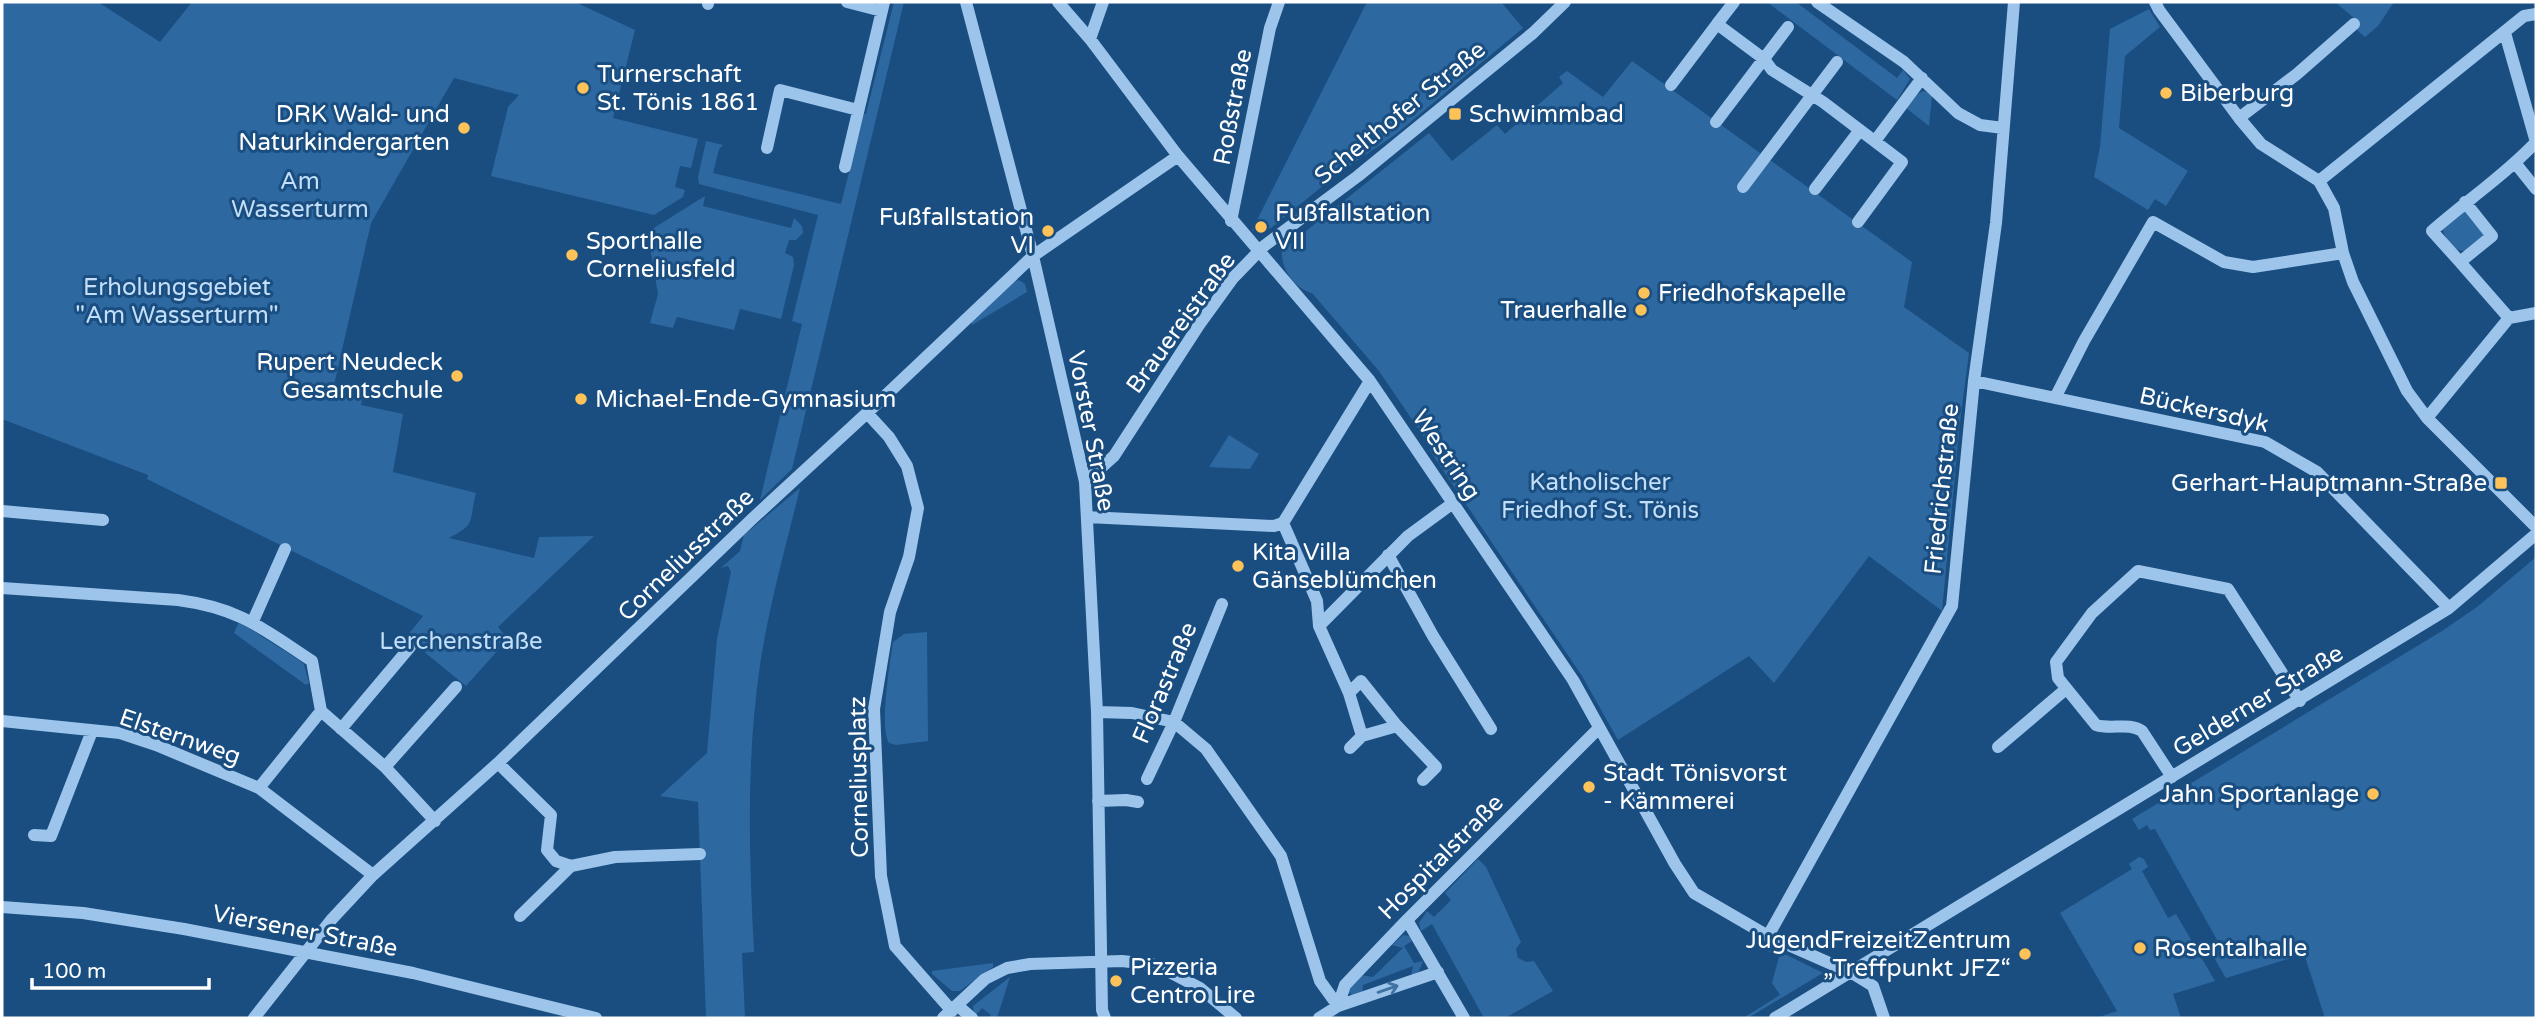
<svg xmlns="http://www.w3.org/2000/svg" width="2538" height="1020" font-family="'Varela Round',sans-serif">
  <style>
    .green { fill: #2d68a0 }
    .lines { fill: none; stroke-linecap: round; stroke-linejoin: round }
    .minor { stroke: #9dc5eb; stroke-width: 12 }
    .oneway { stroke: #4172a1 }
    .poi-dot { fill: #fdc359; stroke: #1a4e81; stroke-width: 2.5 }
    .labels { text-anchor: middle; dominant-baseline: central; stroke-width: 6; stroke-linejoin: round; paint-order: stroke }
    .poi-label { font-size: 24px; fill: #fff; stroke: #1a4e81; text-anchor: start }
    .street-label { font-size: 24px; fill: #fff; stroke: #1a4e81 }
    .park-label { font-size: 24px; fill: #c2def8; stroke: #1a4e81 }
  </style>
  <rect width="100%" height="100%" fill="#1a4e81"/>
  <path class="green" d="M 2,2 L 98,2 L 160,42 L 192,2 L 575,2 L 635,30 L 613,118 L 698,139 L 691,168 L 680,166 L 675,187 L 685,190 L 683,197 L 654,215 L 491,176 L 508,107 L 519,95 L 454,78 L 371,223 L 334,385 L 363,392 L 361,405 L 403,414 L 393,472 L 476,493 C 468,524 477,523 449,538 L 534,558 L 539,537 L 594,536 L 498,627 L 508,639 L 466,686 L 417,646 L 418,643 L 408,635 L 423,616 L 147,479 L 148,475 L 2,419 Z
    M 894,2 L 904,2 L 792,469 L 760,500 L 802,324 L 792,321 L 818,215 L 699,184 L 698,177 L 706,141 L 723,145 L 719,149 L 713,173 L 841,204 L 864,114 L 866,114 Z
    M 1367,2 L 1501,2 L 1523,28 L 1396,134 L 1335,176 L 1271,228 L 1259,233 L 1252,230 Z
    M 1767,2 L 1796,2 L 1897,78 L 1903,70 L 1910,79 L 1897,100 Z
    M 2335,2 L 2394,2 L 2378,26 L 2365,37 L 2349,23 L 2354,18 Z
    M 2149,9 L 2160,27 L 2125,56 L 2119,128 L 2188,171 L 2166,206 L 2155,199 L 2148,210 L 2094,177 L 2100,147 L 2110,29 Z
    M 1632,61 L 1912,262 L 1904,307 L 1969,353 L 1960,422 L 1942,611 L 1869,556 L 1774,683 L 1749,656 L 1618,740 L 1582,676 L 1430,451 L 1430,446 L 1379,371 L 1312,293 C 1295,289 1280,268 1282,250 L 1429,133 L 1452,161 L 1497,125 L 1505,134 L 1563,83 L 1559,77 L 1567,71 L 1603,97 Z
    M 1923,91 L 1928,92 L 1932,96 L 1929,126 L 1906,108 L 1916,95 Z
    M 705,196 L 703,206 L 791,228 L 794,218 L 802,226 L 803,233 L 796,240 L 789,240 L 785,253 L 793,257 L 794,265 L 781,319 L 740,309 L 734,330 L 677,317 L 673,328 L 650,323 L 658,294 L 648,236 L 649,231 Z
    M 2466,211 L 2484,234 C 2471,257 2451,257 2443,230 L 2458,213 Z
    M 1019,280 L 1025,284 L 1027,292 L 972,325 L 971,320 L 1010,283 Z
    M 1229,435 L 1259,454 L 1250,469 L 1209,467 Z
    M 800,488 C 786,546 769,605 760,665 C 746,760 749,856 754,952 L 742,953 L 745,1018 L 706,1018 L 698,802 L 660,796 L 707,753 L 717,639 L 731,572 L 728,566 L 721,568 L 740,551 L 744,535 Z
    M 2536,557 L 2536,1018 L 2325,1018 L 2304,954 L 2226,978 L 2211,953 L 2221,947 L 2155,829 L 2150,830 L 2147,825 L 2139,830 L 2132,819 L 2442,631 L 2477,607 Z
    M 239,622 L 299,660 L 304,664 L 309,683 L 306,685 L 234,633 Z
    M 927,632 L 928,741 L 896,745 L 889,743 C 879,728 890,663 893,642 L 904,634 Z
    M 2139,857 L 2144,859 L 2148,867 L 2142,871 L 2168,918 L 2176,914 L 2215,981 L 2173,994 L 2181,1018 L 2096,1018 L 2117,1011 L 2060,913 L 2132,869 L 2129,864 Z
    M 1478,859 L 1486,867 L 1521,942 L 1516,949 L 1518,958 L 1526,962 L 1534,961 L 1553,991 L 1505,1018 L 1484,1018 L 1432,924 L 1421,931 L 1419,923 L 1427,911 L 1434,917 L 1451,900 L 1445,893 Z
    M 1403,935 L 1409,936 L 1412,941 L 1404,946 L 1414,963 L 1423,961 L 1419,971 L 1411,977 L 1413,966 L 1363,985 L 1362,995 L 1353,996 L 1348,992 L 1349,986 L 1360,975 L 1373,977 L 1403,948 L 1392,945 Z
    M 1757,940 L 1823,973 L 1748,1018 L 1743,1018 L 1780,995 L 1772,983 L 1779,957 L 1755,944 Z
    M 993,963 L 993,967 L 960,991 L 952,991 L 932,974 L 932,971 Z
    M 1010,977 L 997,1018 L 989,1018 L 991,1015 L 982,1008 L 976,1015 L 974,1013 L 973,1006 Z"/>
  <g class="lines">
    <path class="minor" d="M 847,2 L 882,11
      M 966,2 L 1033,256 L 1085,482 L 1097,712 L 1102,1010 L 1105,1018
      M 1058,2 L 1090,39 L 1178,156 L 1370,381 L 1573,680 L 1675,864 L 1694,893 L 1768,936 L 1852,973 L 1873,986 L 1884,1018
      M 1734,2 L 1717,24 L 1764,59 L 1772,70 L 1823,102 L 1902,162 L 1858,222
      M 1817,2 L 1904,62 L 1958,113 L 1980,125 L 2003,128
      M 2155,2 L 2159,10 L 2239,118 L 2261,144 L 2319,181 L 2334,208 L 2343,253 L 2353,282 L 2407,391 L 2427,418 L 2536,527
      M 708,4 L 708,2
      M 1090,39 L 1103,2
      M 1671,85 L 1717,24
      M 2239,118 L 2297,74 L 2354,24
      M 1716,122 L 1788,27
      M 1875,141 L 1922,78
      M 767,148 L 780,90 L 858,110
      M 2516,164 L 2536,189
      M 845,167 L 884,2
      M 2319,181 L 2524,16 L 2536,14
      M 1743,187 L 1837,62
      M 1815,189 L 1860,130
      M 2465,202 L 2492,236 L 2460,262 L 2509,318
      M 1231,221 L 1270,28 L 1279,2
      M 2460,262 L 2432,231 C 2466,201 2505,175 2536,142 L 2505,33
      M 1974,381 L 2265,442 L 2317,472 L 2449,608
      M 2055,398 L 2084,341 L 2153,222 L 2224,262 L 2253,267 L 2343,253
      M 867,413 L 889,437 L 907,466 L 918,508 L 909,557 L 890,612 L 874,709 L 881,876 L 895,946 L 952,1011
      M 2427,418 L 2509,318 L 2536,313
      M 1085,482 L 1114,456 L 1199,325 L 1233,278 L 1264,246 L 1358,176 L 1533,33 L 1565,2
      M 2,511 L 103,520
      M 1087,517 L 1274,526 L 1283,523 L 1370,381
      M 1283,523 L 1317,601 L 1319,626 L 1349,693 L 1362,736 L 1350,748
      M 1388,555 L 1433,636 L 1491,729
      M 2,588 L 178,600 C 239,608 262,628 312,661 L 321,711 L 385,767 L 435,821
      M 253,621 L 285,549
      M 1319,626 L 1408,536 L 1453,503
      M 1349,693 L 1361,681 L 1397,726
      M 1097,712 L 1132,713 L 1174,722 L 1206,749 L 1281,856 L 1320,981 L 1338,1006 L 1438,972
      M 2,721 L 120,733 L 156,745 L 259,788 L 373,875
      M 341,729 L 410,647
      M 1362,736 L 1397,726 L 1436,767 L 1423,780
      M 1998,747 L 2066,689
      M 498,763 L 551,815 L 547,850 L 556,861 L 571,866 L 520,916
      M 385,767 L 456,687
      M 2172,777 L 2142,731 C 2128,722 2112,730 2096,725 L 2058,678 L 2056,662 L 2092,613 L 2138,571 L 2228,589 L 2300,701
      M 1147,779 L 1174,722 L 1222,604
      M 259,788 L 321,711
      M 1098,801 L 1126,800 L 1138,802
      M 34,835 L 51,836 L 92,731
      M 571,866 L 615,857 L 700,854
      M 2,907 L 83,913 L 184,929 L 413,973 L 596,1018
      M 1407,920 L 1464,1018
      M 1768,936 L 1952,606 L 1974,381 L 1996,223 L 2014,2
      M 957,1005 L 972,1018
      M 254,1018 L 332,919 L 373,875 L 498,763 L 752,519 L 867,413 L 1033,256 L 1178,156
      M 943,1018 L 985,979 L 1007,968 L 1030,964 L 1122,961 L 1156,965 L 1200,988 L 1236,1018
      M 1319,1018 L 1338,1006 L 1345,985 L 1407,920 L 1599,728
      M 1775,1018 L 2449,608 L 2536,534"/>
  </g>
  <defs><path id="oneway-shaft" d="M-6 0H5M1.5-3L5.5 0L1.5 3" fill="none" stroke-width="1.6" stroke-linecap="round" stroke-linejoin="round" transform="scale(1.75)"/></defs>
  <use class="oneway" href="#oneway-shaft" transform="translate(1388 989) rotate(-19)"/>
  <g class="poi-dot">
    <circle cx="583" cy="88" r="7"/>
    <circle cx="2166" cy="93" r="7"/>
    <rect x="1448" y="107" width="14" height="14" rx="3.5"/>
    <circle cx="464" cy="128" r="7"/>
    <circle cx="1261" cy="227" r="7"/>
    <circle cx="1048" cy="231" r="7"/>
    <circle cx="572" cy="255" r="7"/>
    <circle cx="1644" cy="293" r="7"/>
    <circle cx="1641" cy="310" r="7"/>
    <circle cx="457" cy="376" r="7"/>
    <circle cx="581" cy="399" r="7"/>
    <rect x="2494" y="476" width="14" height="14" rx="3.5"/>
    <circle cx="1238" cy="566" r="7"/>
    <circle cx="1589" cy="787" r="7"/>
    <circle cx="2373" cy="794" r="7"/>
    <circle cx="2140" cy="948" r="7"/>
    <circle cx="2025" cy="954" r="7"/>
    <circle cx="1116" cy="981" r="7"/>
  </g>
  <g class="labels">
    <g class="poi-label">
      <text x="597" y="74">Turnerschaft<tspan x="597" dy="28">St. Tönis 1861</tspan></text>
      <text x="2180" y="93">Biberburg</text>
      <text x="450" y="114" text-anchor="end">DRK Wald- und<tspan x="450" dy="28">Naturkindergarten</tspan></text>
      <text x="1469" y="114">Schwimmbad</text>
      <text x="1275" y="213">Fußfallstation<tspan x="1275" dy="28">VII</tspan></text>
      <text x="1034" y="217" text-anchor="end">Fußfallstation<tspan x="1034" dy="28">VI</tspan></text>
      <text x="586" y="241">Sporthalle<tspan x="586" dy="28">Corneliusfeld</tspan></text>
      <text x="1658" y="293">Friedhofskapelle</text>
      <text x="1627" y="310" text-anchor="end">Trauerhalle</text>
      <text x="443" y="362" text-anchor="end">Rupert Neudeck<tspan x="443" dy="28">Gesamtschule</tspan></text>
      <text x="595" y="399">Michael-Ende-Gymnasium</text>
      <text x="2487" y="483" text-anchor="end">Gerhart-Hauptmann-Straße</text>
      <text x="1252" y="552">Kita Villa<tspan x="1252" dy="28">Gänseblümchen</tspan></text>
      <text x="1603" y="773">Stadt Tönisvorst<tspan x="1603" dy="28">- Kämmerei</tspan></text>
      <text x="2359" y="794" text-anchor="end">Jahn Sportanlage</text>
      <text x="2011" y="940" text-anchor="end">JugendFreizeitZentrum<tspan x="2011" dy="28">„Treffpunkt JFZ“</tspan></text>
      <text x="2154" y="948">Rosentalhalle</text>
      <text x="1130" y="967">Pizzeria<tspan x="1130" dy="28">Centro Lire</tspan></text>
    </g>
    <g class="street-label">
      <text transform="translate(1233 107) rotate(-79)">Roßstraße</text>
      <text transform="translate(1400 113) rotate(-39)">Schelthofer Straße</text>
      <text transform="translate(1181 323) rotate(-54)">Brauereistraße</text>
      <text transform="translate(2204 410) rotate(13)">Bückersdyk</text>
      <text transform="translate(1091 431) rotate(79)">Vorster Straße</text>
      <text transform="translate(1446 455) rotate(56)">Westring</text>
      <text transform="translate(1942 489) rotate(-84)">Friedrichstraße</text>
      <text transform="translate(686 555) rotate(-44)">Corneliusstraße</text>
      <text transform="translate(1165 683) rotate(-67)">Florastraße</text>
      <text transform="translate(2258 701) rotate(-31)">Gelderner Straße</text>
      <text transform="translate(180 737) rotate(19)">Elsternweg</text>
      <text transform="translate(859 777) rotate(-91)">Corneliusplatz</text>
      <text transform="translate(1441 857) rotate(-45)">Hospitalstraße</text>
      <text transform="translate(305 931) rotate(11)">Viersener Straße</text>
    </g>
    <g class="park-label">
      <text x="300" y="181">Am<tspan x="300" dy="28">Wasserturm</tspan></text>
      <text x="177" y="287">Erholungsgebiet<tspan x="177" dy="28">"Am Wasserturm"</tspan></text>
      <text x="1600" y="482">Katholischer<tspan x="1600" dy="28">Friedhof St. Tönis</tspan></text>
      <text x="461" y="641">Lerchenstraße</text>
    </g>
  </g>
  <rect width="2538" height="1020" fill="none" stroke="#ffffff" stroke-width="7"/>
  <path d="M32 978v10h177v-10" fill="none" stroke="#ffffff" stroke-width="3.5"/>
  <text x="42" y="978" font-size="21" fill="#ffffff" stroke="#1a4e81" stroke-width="5" paint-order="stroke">100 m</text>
</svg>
